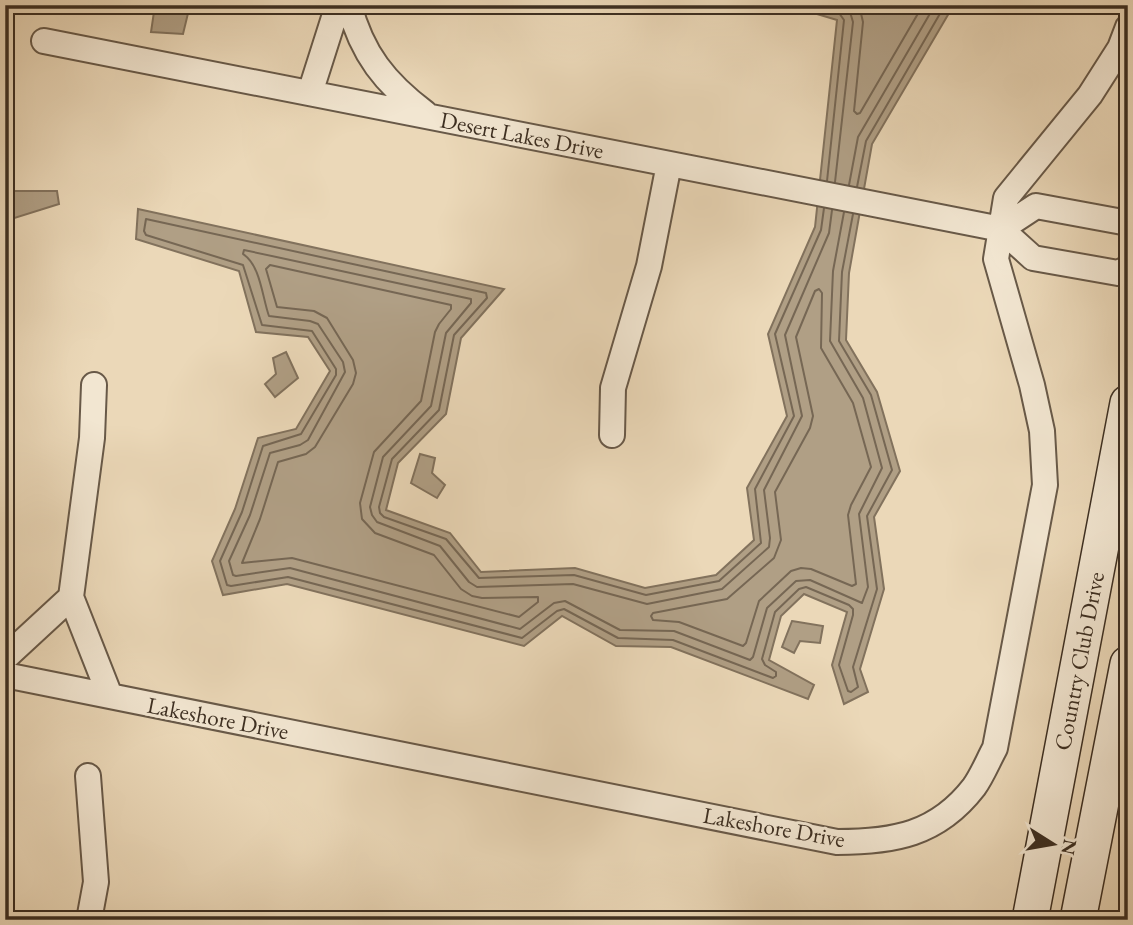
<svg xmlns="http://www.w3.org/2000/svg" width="1133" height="925" font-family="'EB Garamond',serif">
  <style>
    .water { fill: #b09f85; stroke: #82725d; stroke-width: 2 }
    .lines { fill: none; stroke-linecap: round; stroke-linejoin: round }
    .shore { stroke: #766754; stroke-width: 2 }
    .minor-casing { stroke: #685948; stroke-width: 28 }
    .secondary-casing { stroke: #3d2f22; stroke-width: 38 }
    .minor { stroke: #f2e6d1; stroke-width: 24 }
    .secondary { stroke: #f2e6d1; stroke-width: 35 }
    .labels { text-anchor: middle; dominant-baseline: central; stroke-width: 6; stroke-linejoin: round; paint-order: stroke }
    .street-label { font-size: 23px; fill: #3d2f22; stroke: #f2e6d1 }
  </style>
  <rect width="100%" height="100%" fill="#ebd8b8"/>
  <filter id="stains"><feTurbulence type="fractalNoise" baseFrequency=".00286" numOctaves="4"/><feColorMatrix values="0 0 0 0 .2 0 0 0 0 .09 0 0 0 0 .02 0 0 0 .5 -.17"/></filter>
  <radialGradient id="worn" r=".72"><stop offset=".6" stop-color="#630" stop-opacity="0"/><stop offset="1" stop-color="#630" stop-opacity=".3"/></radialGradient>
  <path class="water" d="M 155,5 L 190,5 L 183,34 L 151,32 Z
    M 634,5 L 689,5 L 662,13 Z
    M 787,5 L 958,5 L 952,8 L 872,144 L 849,273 L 846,340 L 877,392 L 900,471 L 874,517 L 884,589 L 860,669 L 868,692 L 844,704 L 832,665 L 847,612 L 804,594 L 781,616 L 769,660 L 814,685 L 808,699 L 671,647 L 616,646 L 562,616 L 524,646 L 287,584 L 223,595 L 212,561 L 235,509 L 258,438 L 296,429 L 330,371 L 308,337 L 256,332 L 239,271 L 136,239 L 138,209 L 504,289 L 461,338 L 446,414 L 398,463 L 386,510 L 450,533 L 481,572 L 575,568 L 645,588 L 716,575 L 754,540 L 747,488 L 787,416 L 768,334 L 815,227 L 837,20 Z
    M 5,191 L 57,191 L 59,204 L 5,221 Z
    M 286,352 L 298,378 L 275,397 L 265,384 L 276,374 L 273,358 Z
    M 420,454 L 435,458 L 432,473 L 445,485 L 437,498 L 411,483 Z
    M 792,621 L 823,626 L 820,643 L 800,641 L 794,653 L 782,647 Z"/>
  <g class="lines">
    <path class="shore" d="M 813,5 L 839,13 L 844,20 L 827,181
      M 859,5 L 863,22 L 854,111 L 857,114 L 860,113 L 923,5
      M 835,182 L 853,22 L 850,12 L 844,5
      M 849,185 L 858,137 L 935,5
      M 857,187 L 866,141 L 945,5
      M 824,208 L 821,230 L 775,334 L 794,416 L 755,489 L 761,543 L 719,581 L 646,595 L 574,575 L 479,578 L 446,539 L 384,517 L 380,513 L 379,507 L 392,459 L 439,410 L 454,335 L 487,298 L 486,293 L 146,219 L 144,231 L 146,235 L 243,265 L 262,325 L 312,331 L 336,369 L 336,375 L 301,434 L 263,446 L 242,512 L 220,561 L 227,585 L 231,586 L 288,577 L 522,638 L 557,611 L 564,609 L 618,638 L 673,640 L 773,678 L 776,676 L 776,672 L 765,665 L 762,659 L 775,612 L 799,589 L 806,587 L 849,605 L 853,609 L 853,615 L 839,665 L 848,691 L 851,692 L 858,687 L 853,667 L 877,589 L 867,516 L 892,470 L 871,395 L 839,341 L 842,272 L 853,214
      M 832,210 L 829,233 L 785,335 L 802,416 L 764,490 L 770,538 L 769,547 L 722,589 L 647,604 L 573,584 L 477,587 L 469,582 L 440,546 L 377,522 L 372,515 L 370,507 L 383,457 L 431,406 L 446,333 L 471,303 L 471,299 L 244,250 L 243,254 C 261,266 262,297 269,316 L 310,321 L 318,324 L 343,362 L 345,372 L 308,440 L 300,445 L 270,453 L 250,515 L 229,561 L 233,575 L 236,576 L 290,568 L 520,629 L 554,603 L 565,601 L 620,630 L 674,631 L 750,660 L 753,657 L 767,608 L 796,581 L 810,580 L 862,603 L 868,587 L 859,514 L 882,468 L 863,398 L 830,341 L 833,271 L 844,212
      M 270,265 L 451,305 L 451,309 L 439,324 L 435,332 L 421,401 L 374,452 L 360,503 L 362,519 L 375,533 L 434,555 L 461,589 L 472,596 L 482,598 L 538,597 L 538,602 L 519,617 L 292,558 L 242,563 L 260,519 L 278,462 L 306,454 L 315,447 L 353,384 L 356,373 L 353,360 L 327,318 L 314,311 L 277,307 L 266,269 Z
      M 819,289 L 822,293 L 821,348 L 853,403 L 871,467 L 851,505 L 848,515 L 856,584 L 852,586 L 811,569 L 801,568 L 791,571 L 759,601 L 746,643 L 743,646 L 679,622 L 653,620 L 651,616 L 653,613 L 727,599 L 774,558 L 781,540 L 775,492 L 810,428 L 813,416 L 796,337 L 815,291 Z"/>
    <defs>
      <path id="minor" d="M 349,5 C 362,54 385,83 425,113
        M 44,41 L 1001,229 L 1033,258 L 1118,273 L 1128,268
        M 310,93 L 338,5
        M 1001,229 L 1036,206 L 1128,223
        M 94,385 L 92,438 L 71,597 L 110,696
        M 612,435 L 613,388 L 649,266 L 669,164
        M 5,658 L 71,597
        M 5,675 L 837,842 C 893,842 937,835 974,787 C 982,776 988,761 995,748 L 1045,485 L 1042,431 L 1032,385 L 996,259 L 1006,198 L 1090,95 L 1120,48 L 1128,27
        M 88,776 L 96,882 L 89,920"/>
      <path id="secondary" d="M 1030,920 L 1128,403
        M 1078,920 L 1128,664"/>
    </defs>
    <use href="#minor" class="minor-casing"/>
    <use href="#secondary" class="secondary-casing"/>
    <use href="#minor" class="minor"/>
    <use href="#secondary" class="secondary"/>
  </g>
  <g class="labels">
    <g class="street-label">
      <text transform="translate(522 135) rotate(11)">Desert Lakes Drive</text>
      <text transform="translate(1079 661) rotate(-79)">Country Club Drive</text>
      <text transform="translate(218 718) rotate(11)">Lakeshore Drive</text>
      <text transform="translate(774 827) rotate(10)">Lakeshore Drive</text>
    </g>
  </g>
  <rect width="1133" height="925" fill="none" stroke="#ebd8b8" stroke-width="28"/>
  <rect x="7" y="7" width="1119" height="911" fill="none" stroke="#3d2f22" stroke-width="3.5"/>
  <rect x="14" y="14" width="1105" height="897" fill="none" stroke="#3d2f22" stroke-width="2"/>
  <g transform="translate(1053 844) rotate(101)" stroke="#f2e6d1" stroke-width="5" paint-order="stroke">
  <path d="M0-5L12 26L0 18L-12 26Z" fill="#3d2f22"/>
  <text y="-10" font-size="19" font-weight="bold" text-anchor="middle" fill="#3d2f22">N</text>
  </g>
  <rect width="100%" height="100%" filter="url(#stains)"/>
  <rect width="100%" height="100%" fill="url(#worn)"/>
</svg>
